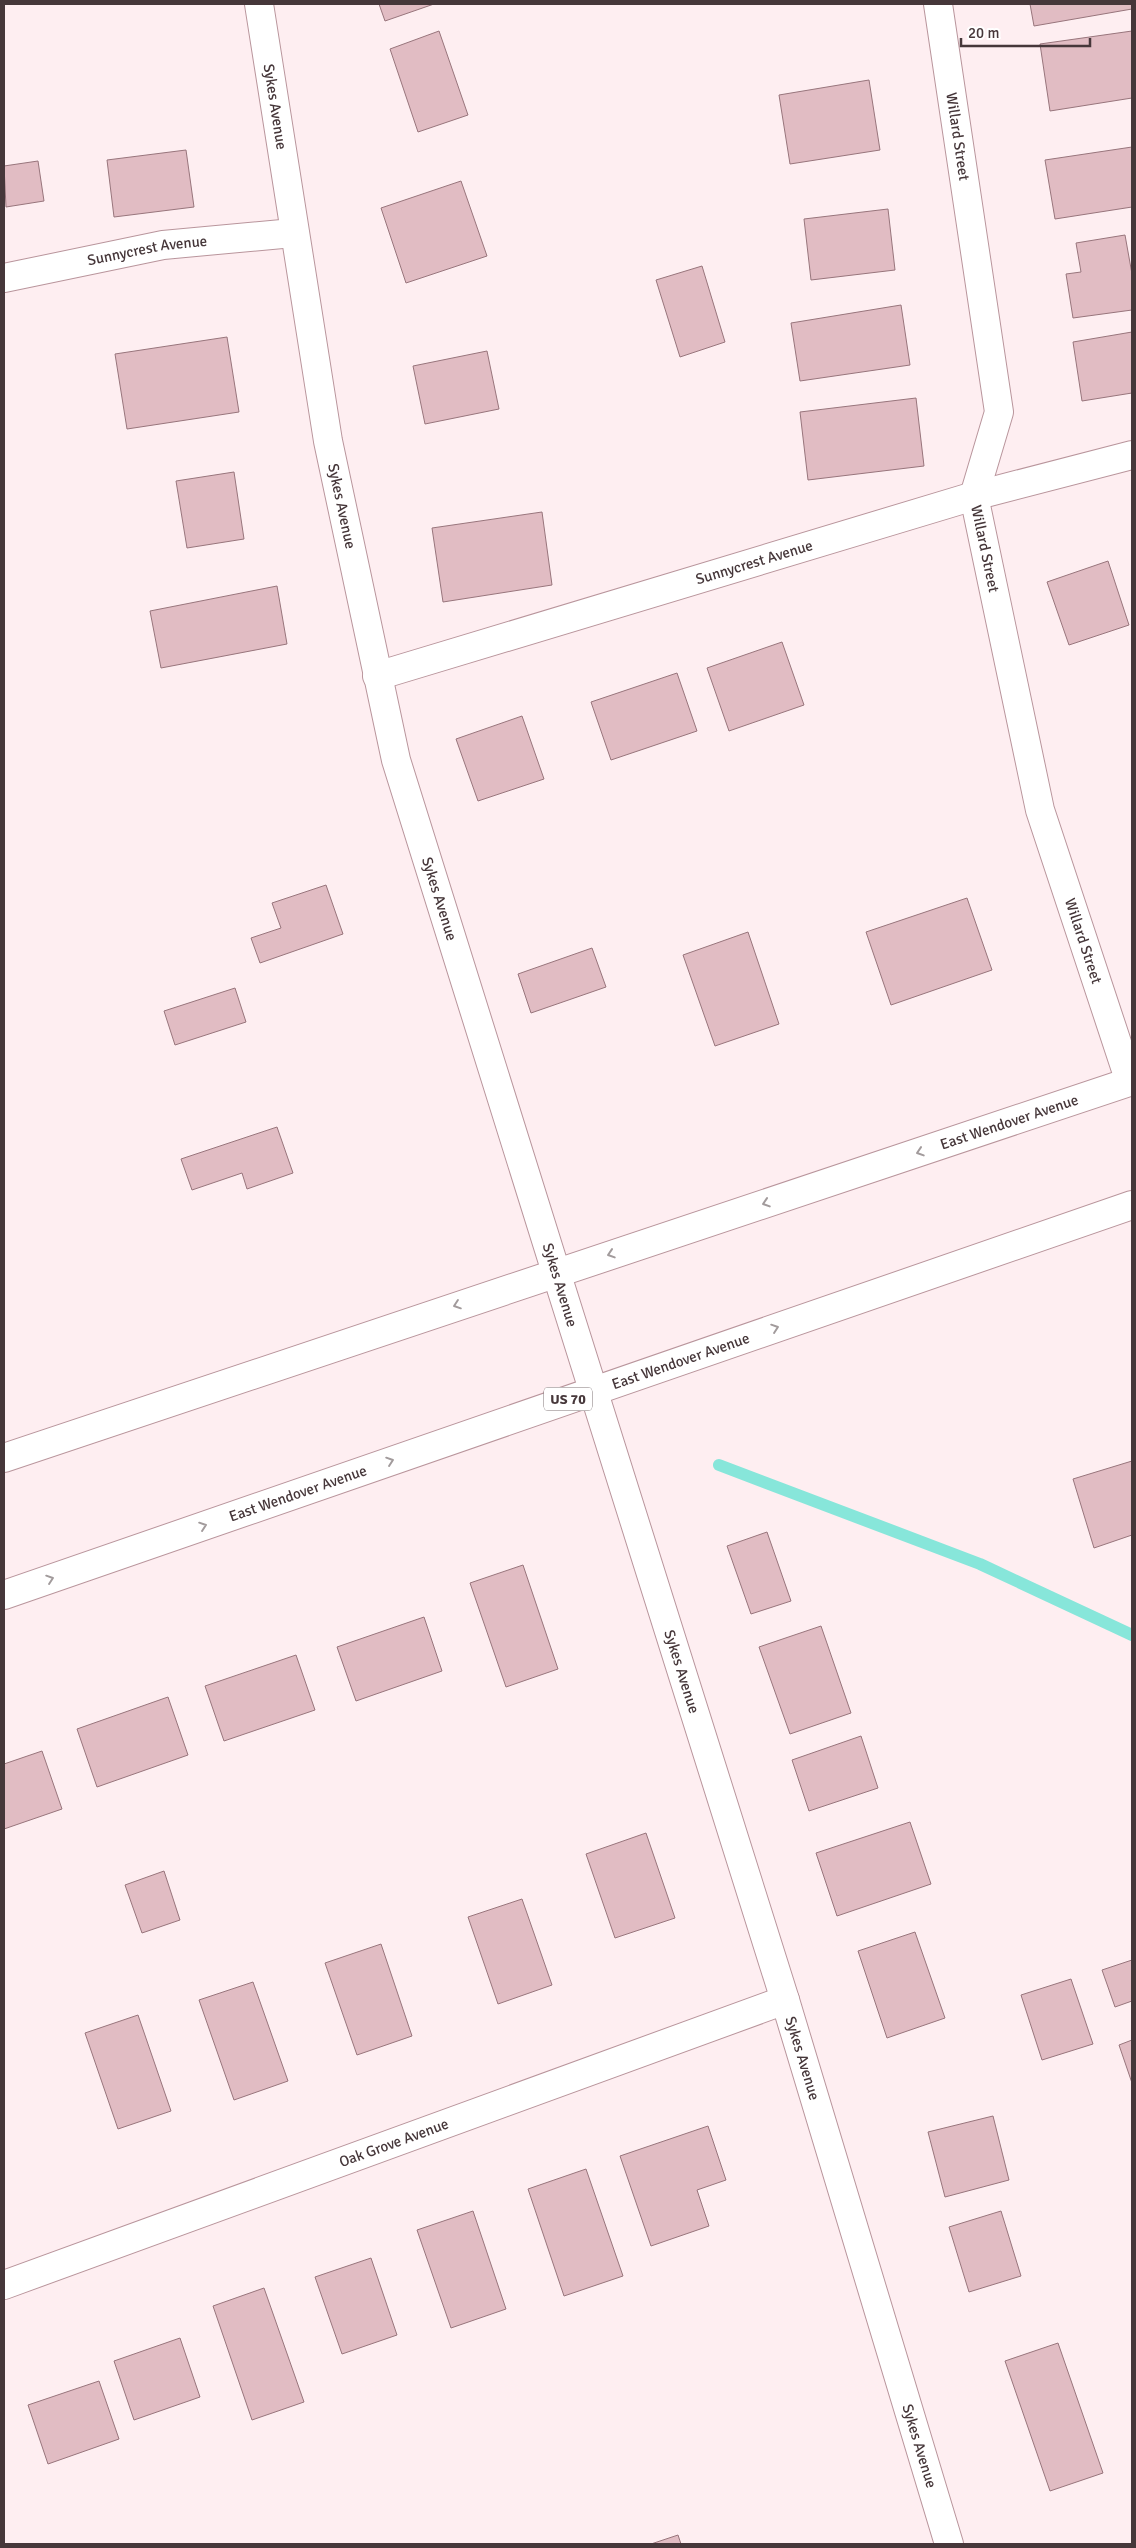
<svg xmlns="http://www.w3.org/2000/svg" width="1136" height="2548" font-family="Signika,sans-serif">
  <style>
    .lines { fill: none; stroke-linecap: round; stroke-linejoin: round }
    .stream { stroke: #87e6da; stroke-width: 12 }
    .building { fill: #e1bcc3; stroke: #98757c }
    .minor-casing { stroke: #b9959c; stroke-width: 30 }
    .tertiary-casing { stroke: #b9959c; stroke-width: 30 }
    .trunk-casing { stroke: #b9959c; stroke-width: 30 }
    .minor { stroke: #fff; stroke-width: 28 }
    .tertiary { stroke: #fff; stroke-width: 28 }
    .trunk { stroke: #fff; stroke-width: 28 }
    .oneway { stroke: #a29b9c }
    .labels { text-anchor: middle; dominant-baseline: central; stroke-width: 4; stroke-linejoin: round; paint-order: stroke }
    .shield { fill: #fff; stroke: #7e7375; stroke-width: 1 }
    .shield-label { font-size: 14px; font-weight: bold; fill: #46373a }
    .street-label { font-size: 15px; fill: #46373a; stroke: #fff }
  </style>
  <rect width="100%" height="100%" fill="#feeef1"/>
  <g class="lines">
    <path class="stream" d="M 719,1465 L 980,1564 L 1132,1635"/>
  </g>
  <path class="building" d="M 379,4 L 434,4 L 385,21 Z
    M 1030,4 L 1132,4 L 1132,9 L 1034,26 Z
    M 439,31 L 468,115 L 418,132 L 390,49 Z
    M 1132,31 L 1132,98 L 1050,111 L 1040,44 Z
    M 869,80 L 880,150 L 790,164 L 779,95 Z
    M 1132,147 L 1132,207 L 1055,219 L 1045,160 Z
    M 186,150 L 194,207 L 114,217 L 107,160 Z
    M 38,161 L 44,201 L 6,207 L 4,166 Z
    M 461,181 L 487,256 L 406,283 L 381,208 Z
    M 888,209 L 895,270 L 811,280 L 804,219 Z
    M 1125,235 L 1132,274 L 1132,310 L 1073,318 L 1066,274 L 1081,272 L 1076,243 Z
    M 702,266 L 725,342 L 680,357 L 656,280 Z
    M 901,305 L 910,365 L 800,381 L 791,323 Z
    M 1132,332 L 1132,393 L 1082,401 L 1073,342 Z
    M 227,337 L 239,412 L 127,429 L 115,354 Z
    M 487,351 L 499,409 L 425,424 L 413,366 Z
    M 916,398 L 924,466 L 808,480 L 800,412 Z
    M 234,472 L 244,539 L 187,548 L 176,481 Z
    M 542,512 L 552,585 L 443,602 L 432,528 Z
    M 1108,561 L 1129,625 L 1069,645 L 1047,582 Z
    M 277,586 L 287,644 L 161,668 L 150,611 Z
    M 782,642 L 804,705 L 729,731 L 707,668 Z
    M 677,673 L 697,731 L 611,760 L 591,702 Z
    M 522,716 L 544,779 L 478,801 L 456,739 Z
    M 326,885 L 343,934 L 260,963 L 251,938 L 281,928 L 272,903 Z
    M 967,898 L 992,970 L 891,1005 L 866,932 Z
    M 748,932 L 779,1024 L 715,1046 L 683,955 Z
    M 592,948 L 606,987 L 531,1013 L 518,974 Z
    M 235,988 L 246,1022 L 175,1045 L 164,1011 Z
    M 277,1127 L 293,1173 L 247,1189 L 242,1173 L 192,1190 L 181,1159 Z
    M 1132,1461 L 1132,1535 L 1094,1548 L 1073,1479 Z
    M 767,1532 L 791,1601 L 751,1614 L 727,1546 Z
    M 523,1565 L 558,1669 L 506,1687 L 470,1583 Z
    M 424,1617 L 442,1671 L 356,1701 L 337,1647 Z
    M 821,1626 L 851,1713 L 790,1734 L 759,1647 Z
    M 296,1655 L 315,1710 L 224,1741 L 205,1686 Z
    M 168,1697 L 188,1755 L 97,1787 L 77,1729 Z
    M 861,1736 L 878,1788 L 809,1811 L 792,1760 Z
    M 42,1751 L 62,1809 L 4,1829 L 4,1764 Z
    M 910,1822 L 931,1884 L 837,1916 L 816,1853 Z
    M 646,1833 L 675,1918 L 615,1938 L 586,1854 Z
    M 164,1871 L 180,1920 L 142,1933 L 125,1885 Z
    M 522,1899 L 552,1985 L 498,2004 L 468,1917 Z
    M 915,1932 L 945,2018 L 887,2038 L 858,1951 Z
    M 381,1944 L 412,2036 L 357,2055 L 325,1963 Z
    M 1132,1960 L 1132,2001 L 1115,2007 L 1102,1970 Z
    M 1071,1979 L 1093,2044 L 1042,2060 L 1021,1995 Z
    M 253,1982 L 288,2081 L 234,2100 L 199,2000 Z
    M 138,2015 L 171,2111 L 118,2129 L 85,2033 Z
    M 1132,2040 L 1132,2083 L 1119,2045 Z
    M 993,2116 L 1009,2180 L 945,2197 L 928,2132 Z
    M 708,2126 L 726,2180 L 697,2190 L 709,2226 L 651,2246 L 620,2156 Z
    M 586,2169 L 623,2276 L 564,2296 L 528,2189 Z
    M 473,2211 L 506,2309 L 451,2328 L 417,2230 Z
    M 1001,2211 L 1021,2276 L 969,2292 L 949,2227 Z
    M 371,2258 L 397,2335 L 342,2354 L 315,2277 Z
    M 264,2288 L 304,2402 L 252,2420 L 213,2306 Z
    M 180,2338 L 200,2397 L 134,2420 L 114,2361 Z
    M 1058,2343 L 1103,2473 L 1050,2491 L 1005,2361 Z
    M 99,2381 L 119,2439 L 48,2464 L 28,2405 Z
    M 678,2535 L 681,2544 L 651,2544 Z"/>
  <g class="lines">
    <defs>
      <g id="minor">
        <path id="s1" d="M 259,4 L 328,441 L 396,760 L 556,1272"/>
        <path id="s2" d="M 938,4 L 999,412 L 974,496 L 1040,810 L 1130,1082"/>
        <path id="s3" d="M 4,278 L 163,245 L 293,233"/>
        <path id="s4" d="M 377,676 L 974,496 L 1132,455"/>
        <path id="s5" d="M 4,2285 L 785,2000"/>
      </g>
      <g id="tertiary">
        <path id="s6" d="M 556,1272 L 785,2000 L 949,2544"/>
      </g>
      <g id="trunk">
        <path id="s7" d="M 4,1458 L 1132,1081"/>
        <path id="s8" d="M 4,1595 L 1132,1205"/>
      </g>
    </defs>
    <use href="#minor" class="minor-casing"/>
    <use href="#tertiary" class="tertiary-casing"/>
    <use href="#trunk" class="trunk-casing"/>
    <use href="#minor" class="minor"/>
    <use href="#tertiary" class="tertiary"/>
    <use href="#trunk" class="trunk"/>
  </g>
  <defs><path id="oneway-chevron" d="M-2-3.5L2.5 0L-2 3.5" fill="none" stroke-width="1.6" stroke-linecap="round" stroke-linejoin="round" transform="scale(1.25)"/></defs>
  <g class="oneway">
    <use href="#oneway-chevron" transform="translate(920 1152) rotate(162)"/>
    <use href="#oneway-chevron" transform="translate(766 1203) rotate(162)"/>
    <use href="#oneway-chevron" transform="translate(611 1254) rotate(162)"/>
    <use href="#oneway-chevron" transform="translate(457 1305) rotate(161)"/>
    <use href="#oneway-chevron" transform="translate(775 1328) rotate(-19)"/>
    <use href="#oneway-chevron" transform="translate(390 1461) rotate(-19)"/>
    <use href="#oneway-chevron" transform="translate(203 1526) rotate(-19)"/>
    <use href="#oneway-chevron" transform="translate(50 1579) rotate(-19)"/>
  </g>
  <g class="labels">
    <rect class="shield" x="544" y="1387.5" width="48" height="23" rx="4"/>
    <g class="shield-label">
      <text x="568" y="1399">US 70</text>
    </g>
    <g class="street-label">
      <text stroke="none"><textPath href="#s1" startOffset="104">Sykes Avenue</textPath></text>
      <text stroke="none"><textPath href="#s2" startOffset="134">Willard Street</textPath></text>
      <text stroke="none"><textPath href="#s3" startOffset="146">Sunnycrest Avenue</textPath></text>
      <text stroke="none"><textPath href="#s1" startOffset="509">Sykes Avenue</textPath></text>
      <text stroke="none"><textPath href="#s2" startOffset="554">Willard Street</textPath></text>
      <text stroke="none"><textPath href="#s4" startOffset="394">Sunnycrest Avenue</textPath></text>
      <text stroke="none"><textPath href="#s1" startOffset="914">Sykes Avenue</textPath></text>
      <text stroke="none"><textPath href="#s2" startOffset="959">Willard Street</textPath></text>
      <text stroke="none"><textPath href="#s7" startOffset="1060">East Wendover Avenue</textPath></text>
      <text transform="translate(560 1285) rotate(73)">Sykes Avenue</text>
      <text stroke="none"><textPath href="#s8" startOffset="716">East Wendover Avenue</textPath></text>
      <text stroke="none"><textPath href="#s8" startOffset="311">East Wendover Avenue</textPath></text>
      <text stroke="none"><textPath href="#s6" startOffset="419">Sykes Avenue</textPath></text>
      <text stroke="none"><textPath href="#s6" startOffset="824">Sykes Avenue</textPath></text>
      <text stroke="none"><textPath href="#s5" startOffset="415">Oak Grove Avenue</textPath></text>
      <text stroke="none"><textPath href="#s6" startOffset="1229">Sykes Avenue</textPath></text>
    </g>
  </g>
  <rect width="1136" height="2548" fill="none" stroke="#46373a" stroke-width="10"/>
  <path d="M961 38v8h129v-8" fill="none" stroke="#46373a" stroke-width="2.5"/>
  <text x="968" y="38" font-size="15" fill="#46373a" stroke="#ffffff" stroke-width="4" paint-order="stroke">20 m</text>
</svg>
